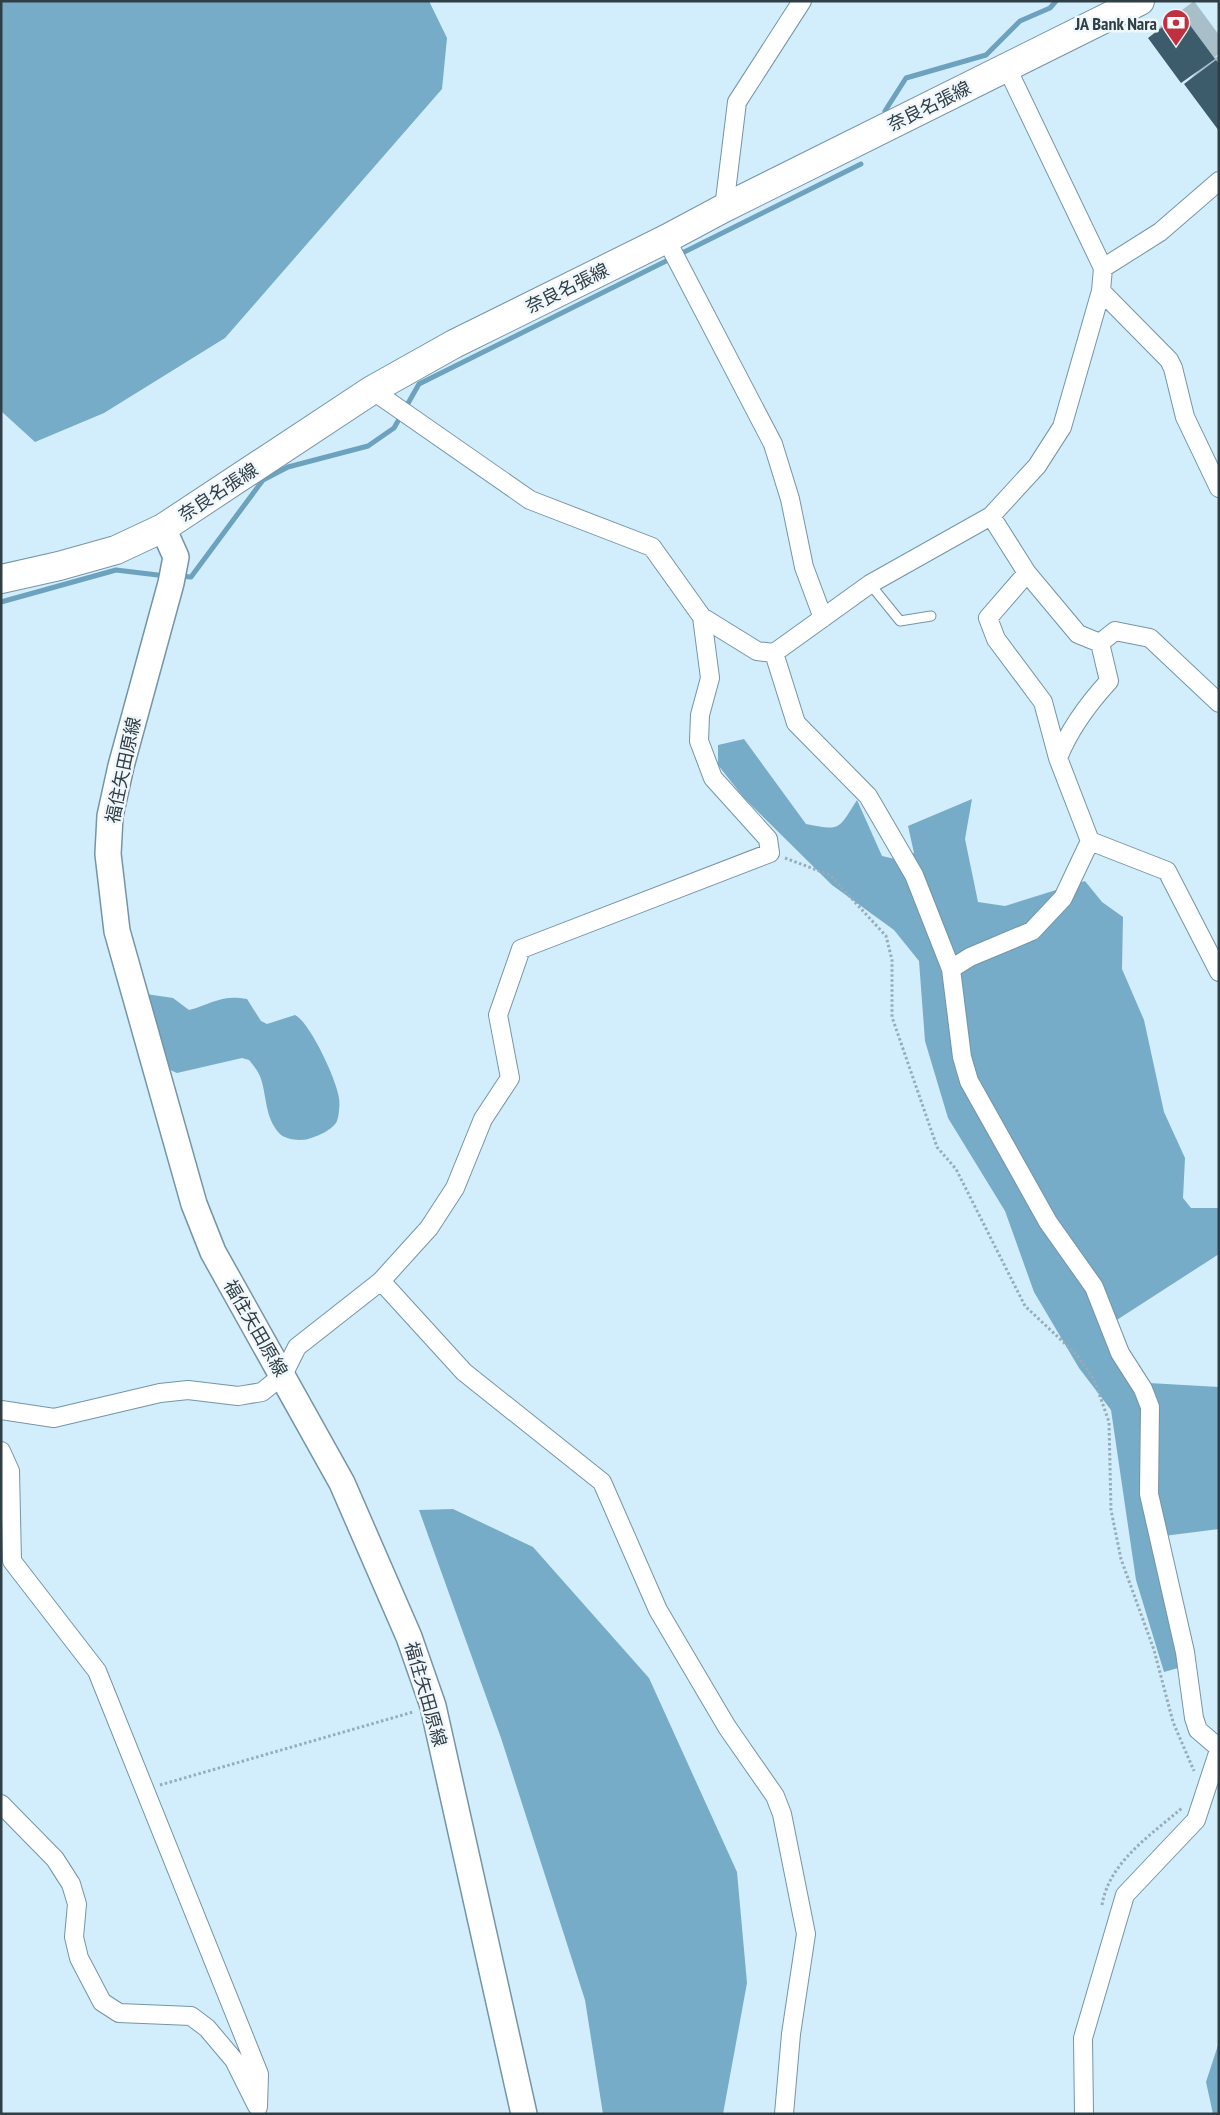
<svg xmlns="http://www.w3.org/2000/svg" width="1220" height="2115" font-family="'PT Sans Narrow','Noto Sans JP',sans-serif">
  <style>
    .forest { fill: #76acc7 }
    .shadow { fill: #0003 }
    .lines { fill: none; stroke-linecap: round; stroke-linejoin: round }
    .stream { stroke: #6ca2bd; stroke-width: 5 }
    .building { fill: #3c5b6b }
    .lane-casing { stroke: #7495a6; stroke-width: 11 }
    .street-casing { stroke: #7495a6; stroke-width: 20 }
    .secondary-casing { stroke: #7495a6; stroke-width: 28 }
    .primary-casing { stroke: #7495a6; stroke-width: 30 }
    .path { stroke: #96acb8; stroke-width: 3; stroke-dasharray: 2.5 2.5; stroke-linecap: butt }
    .lane { stroke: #fff; stroke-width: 9 }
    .street { stroke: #fff; stroke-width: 18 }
    .secondary { stroke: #fff; stroke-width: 25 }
    .primary { stroke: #fff; stroke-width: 28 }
    .labels { text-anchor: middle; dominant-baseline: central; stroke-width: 5; stroke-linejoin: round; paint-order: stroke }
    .poi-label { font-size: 18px; font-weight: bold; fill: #303e45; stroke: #f0f7fb; text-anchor: end }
    .street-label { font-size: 18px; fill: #303e45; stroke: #f0f7fb }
  </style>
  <rect width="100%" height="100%" fill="#d2eefc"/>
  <path class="forest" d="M 1,1 L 429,1 L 447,38 L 442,89 L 225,338 L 104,413 L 35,442 L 1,411 Z
    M 744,739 L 806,824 C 841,831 838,830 857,800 L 882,856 L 895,859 L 914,853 L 908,826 L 972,799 L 965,839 L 978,902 L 1005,906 L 1085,881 L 1102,902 L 1123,917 L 1122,969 L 1144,1020 L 1164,1112 L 1185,1158 L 1183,1198 L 1191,1208 L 1219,1208 L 1219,1254 L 1109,1325 L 1131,1382 L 1219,1387 L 1219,1529 L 1156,1537 L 1187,1643 L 1178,1668 L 1164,1672 L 1136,1580 L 1111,1410 L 1079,1368 L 1034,1292 L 1005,1211 L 948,1118 L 925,1041 L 919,961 L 894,930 L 832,885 L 744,798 L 718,765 L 718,745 Z
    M 146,994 L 173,998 L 189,1010 C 212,1004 221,994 247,999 L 261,1021 L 267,1024 L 295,1015 C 310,1022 337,1081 339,1098 C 340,1104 339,1116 337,1121 C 333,1130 316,1137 308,1139 C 300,1141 285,1140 279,1133 C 265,1117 267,1098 261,1079 C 259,1072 253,1065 249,1060 L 242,1058 L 177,1073 L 168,1069 Z
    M 453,1509 L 533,1547 L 649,1678 L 737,1872 L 747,1983 L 723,2114 L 603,2114 L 585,2000 L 501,1738 L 419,1510 Z
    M 1219,2042 L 1219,2114 L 1213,2114 L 1206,2082 Z"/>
  <path class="shadow" d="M 1194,1 L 1219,35 L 1219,53 L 1214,58 L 1219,56 L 1219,129 L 1185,84 L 1198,71 L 1149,38 L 1162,25 Z"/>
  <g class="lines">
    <path class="stream" d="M 885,111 L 906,78 L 986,55 L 1020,21 L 1050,8 L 1056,1
      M 179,576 L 191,577 L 263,480 L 288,467 L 368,446 L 394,428 L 419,384 L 861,164
      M 1,602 L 116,570 L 166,576"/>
  </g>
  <path class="building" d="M 1181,13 L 1215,59 L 1181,83 L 1148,38 Z
    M 1216,60 L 1219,64 L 1219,131 L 1184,84 Z"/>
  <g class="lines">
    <defs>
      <path id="lane" d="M 870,584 L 900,621 L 931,616"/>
      <path id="street" d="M 724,208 L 737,102 L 802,1
        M 666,239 L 773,444 L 790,499 L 804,567 L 823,618
        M 1103,268 L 1160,232 L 1219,181
        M 1101,291 L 1169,360 L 1173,368 L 1185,417 L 1219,488
        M 372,390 L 530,500 L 652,547 L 702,617 L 757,651 L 774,653 L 870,584 L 991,516 L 1037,466 L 1062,427 L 1101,291 L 1103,268 L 1007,68
        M 991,516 L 1027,573 L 1078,634 L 1100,643 L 1115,631 L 1150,638 L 1219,703
        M 1027,573 L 988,618 L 996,639 L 1043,702 L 1058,758 L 1090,841 L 1167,871 L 1219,972
        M 774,653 L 796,723 L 868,796 L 914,875 L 951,969 L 962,1057 L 969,1081 L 1048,1222 L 1094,1287 L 1120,1353 L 1143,1389 L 1150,1407 L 1149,1494 L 1185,1652 L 1194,1718 L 1198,1730 L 1219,1748
        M 1058,758 C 1069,730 1088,704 1109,681 L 1100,643
        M 951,969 L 970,957 L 1032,931 L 1063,898 L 1090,841
        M 381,1281 L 464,1372 L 602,1482 L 658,1610 L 727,1727 L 775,1796 L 782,1814 L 806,1934 L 791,2034 L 784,2114
        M 1,1410 L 54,1418 L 160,1393 L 188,1390 L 238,1396 L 262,1392 L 283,1375 L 297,1347 L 381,1281 L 429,1228 L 455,1188 L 483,1119 L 510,1078 L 498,1015 L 521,949 L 770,853 L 768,839 L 713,778 L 699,741 L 700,715 L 710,678 L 702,617
        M 1,1451 L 10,1471 L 12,1561 L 97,1671 L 259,2074 L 258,2107
        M 1,1804 L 55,1859 L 71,1884 L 77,1904 L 74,1937 L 79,1958 L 102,2002 L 119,2013 L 191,2016 L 207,2028 L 234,2060 L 257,2106
        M 1084,2114 L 1083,2038 L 1125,1895 L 1196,1820 L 1219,1750"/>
      <path id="secondary" d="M 163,528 L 176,557 L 171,583 L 121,766 L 110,816 L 108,854 L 117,931 L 194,1204 L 213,1252 L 342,1483 L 409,1637 L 433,1706 L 524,2114"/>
      <path id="primary" d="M 1,579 L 59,566 L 116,550 L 163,528 L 372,390 L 454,344 L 666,239 L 724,208 L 1140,1"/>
    </defs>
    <use href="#lane" class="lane-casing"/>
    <use href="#street" class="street-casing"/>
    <use href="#secondary" class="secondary-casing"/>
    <use href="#primary" class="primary-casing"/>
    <path class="path" d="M 785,858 L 830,875 L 886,936 L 892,960 L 892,1017 L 937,1147 L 956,1169 L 1025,1306 L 1076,1354 L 1094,1379 L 1109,1422 L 1111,1510 L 1121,1559 L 1154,1650 L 1173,1722 L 1194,1771
      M 160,1785 L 413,1712
      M 1102,1905 C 1109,1862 1151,1835 1182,1808"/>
    <use href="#lane" class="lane"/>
    <use href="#street" class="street"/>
    <use href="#secondary" class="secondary"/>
    <use href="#primary" class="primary"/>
  </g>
  <defs>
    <symbol id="bank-pin" viewBox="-11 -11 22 30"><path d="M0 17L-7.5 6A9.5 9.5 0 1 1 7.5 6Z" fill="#c0303e" stroke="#f0f7fb"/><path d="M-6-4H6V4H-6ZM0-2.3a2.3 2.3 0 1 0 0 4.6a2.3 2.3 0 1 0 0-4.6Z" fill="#fff"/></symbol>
  </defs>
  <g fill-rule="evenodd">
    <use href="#bank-pin" x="1160" y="7" width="32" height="43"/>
  </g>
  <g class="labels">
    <g class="poi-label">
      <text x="1157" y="23">JA Bank Nara</text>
    </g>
    <g class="street-label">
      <text transform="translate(929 106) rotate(-26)">奈良名張線</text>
      <text transform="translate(567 288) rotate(-26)">奈良名張線</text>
      <text transform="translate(218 492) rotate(-33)">奈良名張線</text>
      <text transform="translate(123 770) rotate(-78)">福住矢田原線</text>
      <text transform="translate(256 1328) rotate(60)">福住矢田原線</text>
      <text transform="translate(426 1694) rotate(74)">福住矢田原線</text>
    </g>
  </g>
  <rect width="1220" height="2115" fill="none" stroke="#303e45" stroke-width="5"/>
</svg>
